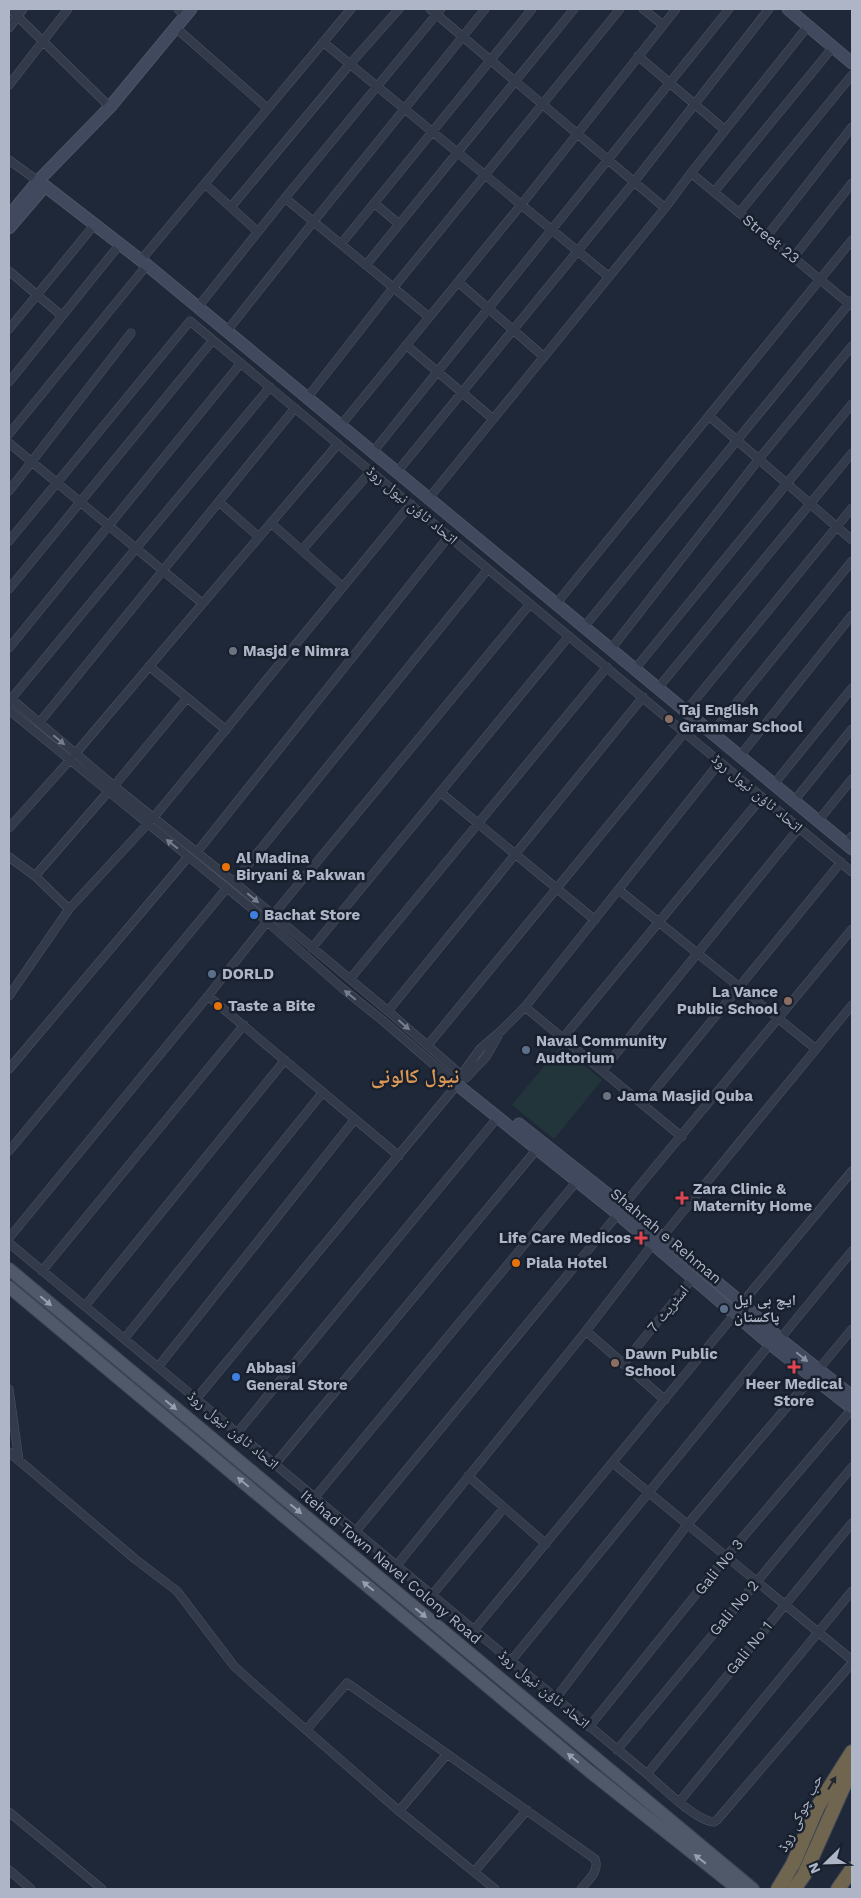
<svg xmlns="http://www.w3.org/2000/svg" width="861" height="1898" font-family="'Work Sans','Noto Naskh Arabic',sans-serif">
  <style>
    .green { fill: #21353a }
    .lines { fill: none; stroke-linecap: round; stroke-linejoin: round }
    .street-casing { stroke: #4d5564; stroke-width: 9 }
    .secondary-casing { stroke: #4d5564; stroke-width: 13 }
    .primary-casing { stroke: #3c4453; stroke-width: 14 }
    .highway-casing { stroke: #3d4554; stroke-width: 16 }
    .street { stroke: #333a49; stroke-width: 8 }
    .secondary { stroke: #40495d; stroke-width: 11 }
    .primary { stroke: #50596a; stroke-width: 12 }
    .highway { stroke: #70654f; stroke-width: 14 }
    .oneway { fill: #767e8e }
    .oneway2 { fill: #969eaf }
    .oneway3 { fill: #878fa1 }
    .oneway4 { fill: #212731 }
    .worship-dot { fill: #6b7280; stroke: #18202e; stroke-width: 2 }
    .education-dot { fill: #8d6e63; stroke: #18202e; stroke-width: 2 }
    .food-dot { fill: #e8710a; stroke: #18202e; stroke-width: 2 }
    .shop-dot { fill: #3f7fe0; stroke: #18202e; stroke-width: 2 }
    .service-dot { fill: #5c6f8a; stroke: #18202e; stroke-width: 2 }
    .health-dot { fill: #e0444e; stroke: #18202e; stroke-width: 2 }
    .labels { text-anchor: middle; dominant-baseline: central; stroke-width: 5; stroke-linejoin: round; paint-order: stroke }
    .street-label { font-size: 15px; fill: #adb5c6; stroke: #18202e }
    .poi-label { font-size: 15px; font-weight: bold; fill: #adb5c6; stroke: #18202e; text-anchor: start }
    .district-label { font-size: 20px; font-weight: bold; fill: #da9854; stroke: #18202e }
  </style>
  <rect width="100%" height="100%" fill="#1f2839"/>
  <path class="green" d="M 561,1046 L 602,1080 L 554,1139 L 512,1105 Z"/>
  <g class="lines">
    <defs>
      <path id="street" d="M 10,9 L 110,107
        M 178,9 L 185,16
        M 430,9 L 665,208
        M 643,9 L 663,25
        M 9,28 L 23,9
        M 176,28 L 267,108
        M 323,42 L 608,276
        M 638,56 L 725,130
        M 9,85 L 68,9
        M 9,160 L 42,184
        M 691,173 L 852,306
        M 205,184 L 258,232
        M 714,192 L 833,47
        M 285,198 L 429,317
        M 374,203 L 399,224
        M 231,207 L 350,64 L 399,9
        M 739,213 L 852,75
        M 767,236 L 852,127
        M 341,244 L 532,9
        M 793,258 L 852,183
        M 141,260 L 351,9
        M 366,265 L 574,9
        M 9,271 L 62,316
        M 458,282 L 543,356
        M 198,307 L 285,198 L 441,9
        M 9,329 L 95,224
        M 227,331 L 314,221 L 485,9
        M 406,345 L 492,418
        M 9,382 L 120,244
        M 307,398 L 393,288 L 620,9
        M 709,416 L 852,540
        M 341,425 L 521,205 L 676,9
        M 9,434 L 147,265
        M 9,443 L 202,603
        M 373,452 L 729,9
        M 397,472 L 634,182 L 769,9
        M 9,491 L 131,333
        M 429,498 L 665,208 L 691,173 L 808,26
        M 219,502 L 259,537
        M 271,523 L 343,587
        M 9,541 L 190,321 L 852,872
        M 302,550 L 371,471
        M 9,589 L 213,340
        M 556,604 L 852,240
        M 584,627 L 852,300
        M 9,648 L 241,363
        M 611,649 L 759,459 L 852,346
        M 149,666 L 226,730
        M 635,669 L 852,404
        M 658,688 L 852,453
        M 9,697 L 114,786 L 234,882 L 388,1011 L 460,1074
        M 11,699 L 270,387
        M 9,710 L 255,911 L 342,988 L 382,1020 L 454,1082
        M 686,711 L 852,508
        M 39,723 L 295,408
        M 712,733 L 852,561
        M 75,754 L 338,444
        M 740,756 L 852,615
        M 774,784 L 852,688
        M 114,786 L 187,698
        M 440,792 L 595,920
        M 794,801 L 852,729
        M 818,821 L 852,779
        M 9,828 L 69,761
        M 846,844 L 852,836
        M 197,852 L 449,536
        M 9,857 L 35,876 L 69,909
        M 35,876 L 108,792
        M 234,882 L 488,569
        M 619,890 L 816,1049
        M 273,915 L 530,604
        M 312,948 L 569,636
        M 350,979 L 607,667
        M 9,996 L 69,909 L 154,817 L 411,504
        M 208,996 L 399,1156
        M 525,1007 L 682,1137
        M 388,1011 L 643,697
        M 563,1038 L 762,797
        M 428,1045 L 685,732
        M 9,1069 L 188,857
        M 602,1071 L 799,828
        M 462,1074 L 480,1049 L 502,1030 L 525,1007 L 720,762
        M 466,1078 L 486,1057 L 498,1036
        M 643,1105 L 841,862
        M 9,1151 L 226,889
        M 622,1207 L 852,929
        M 662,1237 L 852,1005
        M 9,1238 L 208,996 L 267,922
        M 9,1243 L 647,1774 C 662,1787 695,1820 714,1822 L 717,1820 L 852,1663
        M 42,1271 L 244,1025
        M 742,1303 L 852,1171
        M 85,1306 L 285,1060
        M 586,1331 L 665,1400
        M 124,1339 L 323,1092
        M 780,1339 L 852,1251
        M 623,1364 L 693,1278
        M 158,1367 L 355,1119
        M 818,1370 L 852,1329
        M 9,1389 L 19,1461
        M 196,1399 L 456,1086
        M 237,1433 L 498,1117
        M 9,1452 L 135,1559 L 177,1591 L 234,1666 L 256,1686 L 399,1811 L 495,1889
        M 613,1463 L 852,1660
        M 275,1464 L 537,1149
        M 468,1476 L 546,1544
        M 315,1497 L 577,1181
        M 356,1531 L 618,1214
        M 397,1565 L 586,1331 L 653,1244
        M 432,1595 L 504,1508
        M 474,1630 L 735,1314
        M 511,1661 L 770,1344
        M 556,1698 L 687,1525 L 812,1377
        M 589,1727 L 726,1557 L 852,1409
        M 306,1730 L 347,1683 L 595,1859 C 600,1871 588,1880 581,1889
        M 617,1750 L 852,1467
        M 647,1774 L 852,1523
        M 679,1802 L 852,1591
        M 399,1811 L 447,1754
        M 9,1812 L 102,1889
        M 9,1870 L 31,1889
        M 474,1872 L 527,1810"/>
      <path id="secondary" d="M 788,9 L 852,63
        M 9,216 L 38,181 L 110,107 L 191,9
        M 9,228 L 45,186 L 147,265 L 852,849
        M 460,1087 L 618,1214 L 770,1344 L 852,1408
        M 519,1124 L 662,1237 L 742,1303 L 780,1339 L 852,1396"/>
      <path id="primary" d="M 9,1269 L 753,1889
        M 9,1287 L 589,1771 L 738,1889"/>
      <path id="highway" d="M 778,1889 L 793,1864 L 818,1806 L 852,1752
        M 794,1889 L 804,1875 L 846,1781 L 852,1773
        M 838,1889 L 852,1869"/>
    </defs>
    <use href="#street" class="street-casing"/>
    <use href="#secondary" class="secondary-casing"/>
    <use href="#primary" class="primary-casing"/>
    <use href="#highway" class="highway-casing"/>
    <use href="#street" class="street"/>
    <use href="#secondary" class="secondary"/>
    <use href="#primary" class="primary"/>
    <use href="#highway" class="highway"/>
  </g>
  <defs><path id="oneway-solid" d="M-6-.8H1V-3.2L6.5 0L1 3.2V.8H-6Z" transform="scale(1.25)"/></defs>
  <g class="oneway">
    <use href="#oneway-solid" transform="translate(59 740) rotate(40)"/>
    <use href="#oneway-solid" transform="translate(172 844) rotate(-142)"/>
    <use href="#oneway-solid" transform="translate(253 898) rotate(40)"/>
    <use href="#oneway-solid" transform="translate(350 995) rotate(-141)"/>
    <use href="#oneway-solid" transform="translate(404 1025) rotate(41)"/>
  </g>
  <g class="oneway2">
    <use href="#oneway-solid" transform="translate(46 1301) rotate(40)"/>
    <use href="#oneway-solid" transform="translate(171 1405) rotate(40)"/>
    <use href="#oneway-solid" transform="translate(243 1482) rotate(-140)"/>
    <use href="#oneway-solid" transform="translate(296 1509) rotate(40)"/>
    <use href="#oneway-solid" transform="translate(368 1586) rotate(-140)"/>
    <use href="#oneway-solid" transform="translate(421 1613) rotate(40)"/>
    <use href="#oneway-solid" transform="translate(573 1758) rotate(-140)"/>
    <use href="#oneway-solid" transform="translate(700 1859) rotate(-142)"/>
  </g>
  <use class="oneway3" href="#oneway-solid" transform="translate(802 1357) rotate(39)"/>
  <use class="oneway4" href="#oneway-solid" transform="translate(832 1783) rotate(-59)"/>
  <g class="worship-dot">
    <circle cx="233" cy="651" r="5"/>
    <circle cx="607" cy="1096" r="5"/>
  </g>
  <g class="education-dot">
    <circle cx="669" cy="719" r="5"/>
    <circle cx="788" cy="1001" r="5"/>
    <circle cx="615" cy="1363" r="5"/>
  </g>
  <g class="food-dot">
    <circle cx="226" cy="867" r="5"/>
    <circle cx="218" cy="1006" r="5"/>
    <circle cx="516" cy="1263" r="5"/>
  </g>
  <g class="shop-dot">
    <circle cx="254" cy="915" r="5"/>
    <circle cx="236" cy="1377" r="5"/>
  </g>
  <g class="service-dot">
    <circle cx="212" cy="974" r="5"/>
    <circle cx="526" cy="1050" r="5"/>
    <circle cx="724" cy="1309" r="5"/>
  </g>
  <g class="health-dot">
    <path d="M679.5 1190.5h5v5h5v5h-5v5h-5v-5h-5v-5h5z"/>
    <path d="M638.5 1230.5h5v5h5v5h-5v5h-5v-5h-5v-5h5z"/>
    <path d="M791.5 1359.5h5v5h5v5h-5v5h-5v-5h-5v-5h5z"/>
  </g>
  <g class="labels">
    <g class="street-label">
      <text transform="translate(771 239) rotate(39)">Street 23</text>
      <text transform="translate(412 505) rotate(40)">اتحاد ٹاؤن نیول روڈ</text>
      <text transform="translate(757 793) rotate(40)">اتحاد ٹاؤن نیول روڈ</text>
      <text transform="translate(666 1236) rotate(40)">Shahrah e Rehman</text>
      <text transform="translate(668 1309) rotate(-51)">اسٹریٹ 7</text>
      <text transform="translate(233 1430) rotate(40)">اتحاد ٹاؤن نیول روڈ</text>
      <text transform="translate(391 1567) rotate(40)">Itehad Town Navel Colony Road</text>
      <text transform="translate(719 1567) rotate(-51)">Gali No 3</text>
      <text transform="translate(734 1608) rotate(-50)">Gali No 2</text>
      <text transform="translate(749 1648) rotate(-51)">Gali No 1</text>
      <text transform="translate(544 1689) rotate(40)">اتحاد ٹاؤن نیول روڈ</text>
      <text transform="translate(800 1813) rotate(-64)">حب چوکی روڈ</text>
    </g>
    <g class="poi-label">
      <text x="243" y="651">Masjd e Nimra</text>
      <text x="679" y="710">Taj English<tspan x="679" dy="17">Grammar School</tspan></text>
      <text x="236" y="858">Al Madina<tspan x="236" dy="17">Biryani &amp; Pakwan</tspan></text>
      <text x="264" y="915">Bachat Store</text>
      <text x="222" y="974">DORLD</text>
      <text x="778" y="992" text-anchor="end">La Vance<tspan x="778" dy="17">Public School</tspan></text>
      <text x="228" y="1006">Taste a Bite</text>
      <text x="536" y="1041">Naval Community<tspan x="536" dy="17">Audtorium</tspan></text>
      <text x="617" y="1096">Jama Masjid Quba</text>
      <text x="693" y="1189">Zara Clinic &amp;<tspan x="693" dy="17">Maternity Home</tspan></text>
      <text x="631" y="1238" text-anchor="end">Life Care Medicos</text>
      <text x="526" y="1263">Piala Hotel</text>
      <text x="734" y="1300">ایچ بی ایل<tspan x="734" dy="17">پاکستان</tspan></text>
      <text x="625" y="1354">Dawn Public<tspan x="625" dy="17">School</tspan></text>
      <text x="246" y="1368">Abbasi<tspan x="246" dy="17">General Store</tspan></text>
      <text x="794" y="1384" text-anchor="middle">Heer Medical<tspan x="794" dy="17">Store</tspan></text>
    </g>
    <g class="district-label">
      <text x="415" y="1076">نیول کالونی</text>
    </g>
  </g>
  <rect width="861" height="1898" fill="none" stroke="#adb5c6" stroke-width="20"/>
  <g transform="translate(826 1863) rotate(247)" stroke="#18202e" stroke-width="4" paint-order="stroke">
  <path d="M0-4L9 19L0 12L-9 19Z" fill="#adb5c6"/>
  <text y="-8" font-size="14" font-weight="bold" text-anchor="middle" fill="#adb5c6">N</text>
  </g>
</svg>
